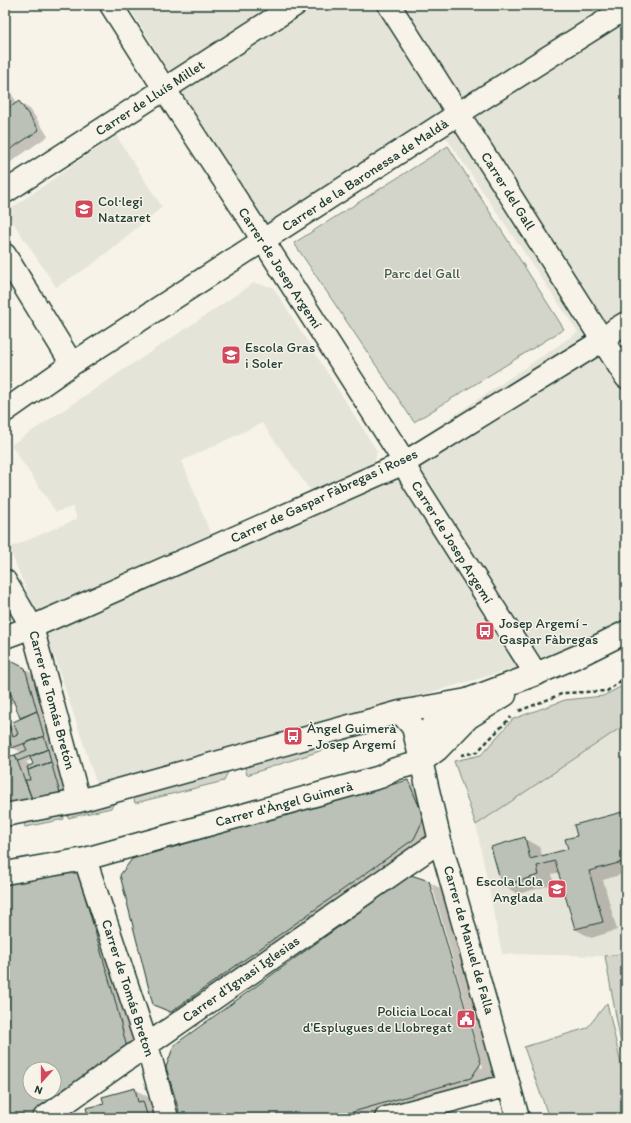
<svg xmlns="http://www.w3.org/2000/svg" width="631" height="1123" font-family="Itim,sans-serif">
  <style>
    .built { fill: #e5e4d9; fill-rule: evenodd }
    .green { fill: #d3d5ca; stroke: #79897f }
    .shadow { fill: #0003; fill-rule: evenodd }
    .building { fill: #bbc1b6; stroke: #1f3d34; fill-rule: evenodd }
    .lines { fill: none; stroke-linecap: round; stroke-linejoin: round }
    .minor-casing { stroke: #1f3d34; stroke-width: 25 }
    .path { stroke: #1f3d34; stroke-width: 2.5; stroke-dasharray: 4 3; stroke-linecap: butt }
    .minor { stroke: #f7f3e8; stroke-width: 22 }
    .labels { text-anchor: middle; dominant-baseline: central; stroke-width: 3; stroke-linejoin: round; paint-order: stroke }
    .street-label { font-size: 14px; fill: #1f3d34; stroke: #f7f3e8 }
    .poi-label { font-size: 14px; fill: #1f3d34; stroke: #f7f3e8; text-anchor: start }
    .park-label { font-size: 14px; fill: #435b52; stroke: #f7f3e8 }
  </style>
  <rect width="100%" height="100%" fill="#f7f3e8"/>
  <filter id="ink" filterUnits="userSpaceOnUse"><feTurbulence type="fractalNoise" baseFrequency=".025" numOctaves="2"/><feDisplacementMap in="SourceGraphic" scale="8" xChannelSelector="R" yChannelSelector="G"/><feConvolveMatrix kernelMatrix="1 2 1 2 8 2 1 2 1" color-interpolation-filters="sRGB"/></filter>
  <g filter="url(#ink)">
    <path class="built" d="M 128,5 L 626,5 L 626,622 L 589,639 L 509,670 L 98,788 L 55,658 L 9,548 L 77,519 L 73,507 L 56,512 L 11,445 L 254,283 L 273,287 L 377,451 L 374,465 L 407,447 L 578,332 L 441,130 L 275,244 ZM 262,423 L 315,497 L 211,535 L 182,461 Z
      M 116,135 L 162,207 L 93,264 L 56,287 L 6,212 Z
      M 626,724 L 626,953 L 605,956 L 502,954 L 476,825 Z"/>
    <path class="green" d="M 448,146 L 564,329 L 414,422 L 294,243 Z
      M 626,684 L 626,724 L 476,825 L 454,761 L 481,755 L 513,719 L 565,700 L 603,696 Z
      M 341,733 L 332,747 L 247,775 L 243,760 Z
      M 232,763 L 224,781 L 135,803 L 132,792 Z
      M 119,795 L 111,808 L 68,818 L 66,809 Z
      M 61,810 L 64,819 L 25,827 L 23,817 Z
      M 626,953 L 626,1071 L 605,956 Z
      M 607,1003 L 626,1086 L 626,1118 L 549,1118 L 524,1047 L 587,1028 Z"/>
    <path class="shadow" d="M 5,84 L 18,104 L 19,103 L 30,109 L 48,136 L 5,166 Z
      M 7,660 L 35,675 L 54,741 L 50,743 L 56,766 L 62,769 L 70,799 L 5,815 L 5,758 L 15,756 L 23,753 L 13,748 L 5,726 L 8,724 L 17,729 L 21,719 L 15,702 L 5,706 L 5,661 ZM 32,760 L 34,765 L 31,766 L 30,765 L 26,762 Z
      M 5,710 L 8,718 L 5,720 Z
      M 408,781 L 428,793 L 443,830 L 174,1016 L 154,1004 Z
      M 626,812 L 626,873 L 603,880 L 617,930 L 591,938 L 575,929 L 560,872 L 552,874 L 554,884 L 518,894 L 502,885 L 524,838 L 540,847 L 542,856 L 569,849 L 578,837 Z
      M 76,870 L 96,881 L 146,1059 L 63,1118 L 5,1118 ZM 30,1069 L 54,1069 L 54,1093 L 30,1093 Z
      M 429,882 L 449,893 L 500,1074 L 491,1089 L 390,1118 L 182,1118 ZM 432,885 L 483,1067 L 481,1068 L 430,887 Z
      M 135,1089 L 161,1105 L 170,1118 L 90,1118 L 105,1105 Z"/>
    <path class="building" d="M 19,101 L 39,130 L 5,153 L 5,111 Z
      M 7,659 L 25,668 L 37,711 L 20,718 L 5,679 L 5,660 Z
      M 5,679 L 11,695 L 5,697 Z
      M 37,711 L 44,736 L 12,748 L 5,729 L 5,725 L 8,723 L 13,736 L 18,734 L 13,722 Z
      M 44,736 L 48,749 L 18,761 L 15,755 L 27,750 L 24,744 Z
      M 48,749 L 51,762 L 28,770 L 27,767 L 33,764 L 30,757 Z
      M 15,755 L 32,799 L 5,804 L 5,757 Z
      M 51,762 L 60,793 L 32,799 L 25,780 L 30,780 L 28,770 Z
      M 408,780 L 424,818 L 414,839 L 171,1012 L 153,1005 L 120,875 L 132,859 Z
      M 626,811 L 626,861 L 589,871 L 603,922 L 575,929 L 555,861 L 537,866 L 539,875 L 502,886 L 491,847 L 525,837 L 530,859 L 568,849 L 565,839 L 577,836 L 574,825 Z
      M 77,869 L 115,1000 L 127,1048 L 28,1118 L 5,1118 L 5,882 ZM 30,1069 L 54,1069 L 54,1093 L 30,1093 Z
      M 411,875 L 429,881 L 481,1063 L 471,1078 L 332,1118 L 181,1118 L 166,1067 L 174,1045 Z
      M 135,1088 L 138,1102 L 143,1101 L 148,1118 L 89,1118 L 86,1108 L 104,1104 L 102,1097 Z"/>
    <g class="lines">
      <defs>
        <path id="minor" d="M 111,5 L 174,104 L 250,220 L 397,450 L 412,479 L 536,674
          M 389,5 L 626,377
          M 5,192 L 295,5
          M 5,255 L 72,364
          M 5,411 L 72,364 L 154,311 L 472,105 L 626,8
          M 5,581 L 32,627 L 79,801
          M 5,637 L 32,627 L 404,463 L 603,340 L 616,329 L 626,323
          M 400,712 L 413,727 L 440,841 L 518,1118
          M 421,760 L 429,732 L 437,719 L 460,705
          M 5,815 L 79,801 L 400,712 L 467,700 L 536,674 L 578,656 L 626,632
          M 85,859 L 147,1045 L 167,1118
          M 5,873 L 85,859 L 380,777 L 395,769 L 421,762 L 437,750 L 468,718 L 505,695
          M 44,1118 L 147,1045 L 440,841
          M 386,1118 L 509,1085"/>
      </defs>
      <use href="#minor" class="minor-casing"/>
      <path class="path" d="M 519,711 L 564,693 L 607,691 L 626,677
        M 461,755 L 477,752 L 511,717"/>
      <use href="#minor" class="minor"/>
    </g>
  </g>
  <defs>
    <symbol id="school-square" viewBox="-11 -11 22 22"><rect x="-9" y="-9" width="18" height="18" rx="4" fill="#d1495b" stroke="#f7f3e8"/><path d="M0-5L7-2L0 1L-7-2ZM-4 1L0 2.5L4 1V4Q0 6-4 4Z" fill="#fff"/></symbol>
    <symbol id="bus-square" viewBox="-11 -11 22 22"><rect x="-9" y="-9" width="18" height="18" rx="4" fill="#d1495b" stroke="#f7f3e8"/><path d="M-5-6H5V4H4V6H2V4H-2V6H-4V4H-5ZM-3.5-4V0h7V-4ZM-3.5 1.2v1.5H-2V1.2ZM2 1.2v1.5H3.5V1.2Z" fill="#fff"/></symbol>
    <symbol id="civic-square" viewBox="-11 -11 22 22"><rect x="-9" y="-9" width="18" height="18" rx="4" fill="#d1495b" stroke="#f7f3e8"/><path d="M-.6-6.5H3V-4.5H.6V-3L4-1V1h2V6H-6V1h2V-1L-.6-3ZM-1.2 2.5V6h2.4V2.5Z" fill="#fff"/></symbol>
  </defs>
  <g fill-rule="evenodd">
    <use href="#school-square" x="73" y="198" width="22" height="22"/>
    <use href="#school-square" x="220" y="344" width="22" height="22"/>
    <use href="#bus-square" x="474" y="620" width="22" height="22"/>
    <use href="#bus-square" x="282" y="725" width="22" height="22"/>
    <use href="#school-square" x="546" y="878" width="22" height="22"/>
    <use href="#civic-square" x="455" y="1008" width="22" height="22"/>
  </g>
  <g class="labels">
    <g class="street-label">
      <text transform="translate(150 98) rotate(-33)">Carrer de Lluís Millet</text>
      <text transform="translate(365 175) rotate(-33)">Carrer de la Baronessa de Maldà</text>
      <text transform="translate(508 191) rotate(58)">Carrer del Gall</text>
      <text transform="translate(280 268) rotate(57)">Carrer de Josep Argemí</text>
      <text transform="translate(324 496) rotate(-25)">Carrer de Gaspar Fàbregas i Roses</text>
      <text transform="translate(452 542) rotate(58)">Carrer de Josep Argemí</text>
      <text transform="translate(52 700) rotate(75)">Carrer de Tomás Bretón</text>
      <text transform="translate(284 804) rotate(-15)">Carrer d'Àngel Guimerà</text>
      <text transform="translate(469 940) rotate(74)">Carrer de Manuel de Falla</text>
      <text transform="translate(241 979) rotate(-35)">Carrer d'Ignasi Iglesias</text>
      <text transform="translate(128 988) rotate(72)">Carrer de Tomás Breton</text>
    </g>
    <g class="poi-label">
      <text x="98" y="201">Col·legi<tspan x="98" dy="16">Natzaret</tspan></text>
      <text x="245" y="347">Escola Gras<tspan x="245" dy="16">i Soler</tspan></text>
      <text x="499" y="623">Josep Argemí -<tspan x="499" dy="16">Gaspar Fàbregas</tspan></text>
      <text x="307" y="728">Àngel Guimerà<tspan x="307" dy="16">- Josep Argemí</tspan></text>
      <text x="543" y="881" text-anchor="end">Escola Lola<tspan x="543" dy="16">Anglada</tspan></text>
      <text x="452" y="1011" text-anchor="end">Policia Local<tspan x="452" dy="16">d'Esplugues de Llobregat</tspan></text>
    </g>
    <g class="park-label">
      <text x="422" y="273">Parc del Gall</text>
    </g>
  </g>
  <rect width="631" height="1123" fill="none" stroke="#f7f3e8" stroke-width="20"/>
  <rect x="10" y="10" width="611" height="1103" fill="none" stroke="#1f3d34" stroke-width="1.5" filter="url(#ink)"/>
  <g transform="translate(42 1081) rotate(201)"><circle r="19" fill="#f7f3e8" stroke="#a1aaa0"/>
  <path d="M0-3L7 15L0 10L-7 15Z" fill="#d1495b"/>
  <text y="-6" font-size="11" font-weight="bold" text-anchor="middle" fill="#1f3d34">N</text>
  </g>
</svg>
